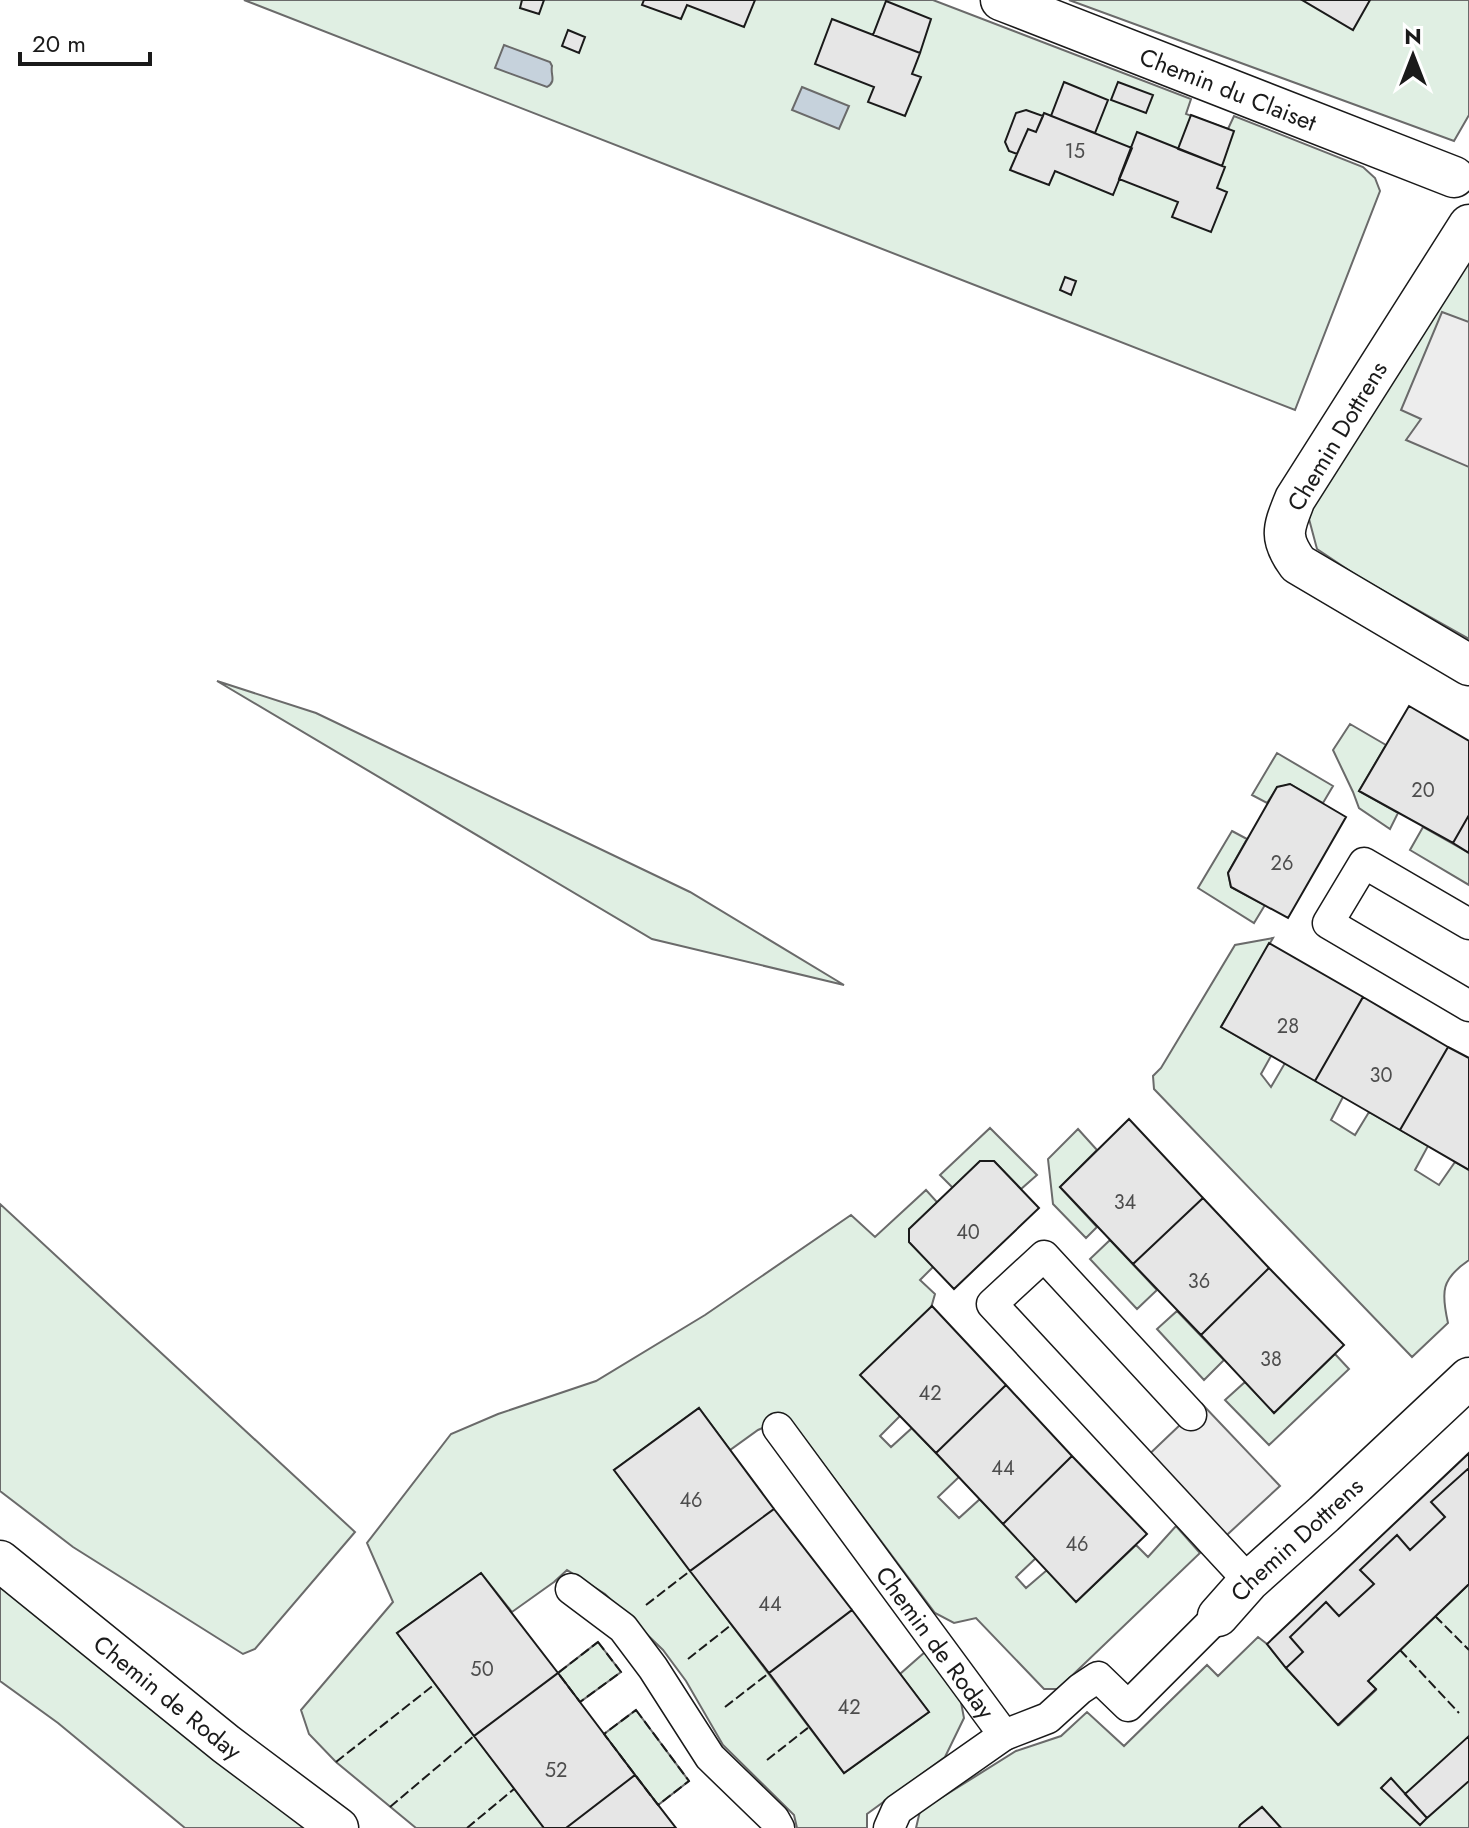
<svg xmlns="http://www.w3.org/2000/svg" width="1469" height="1828" font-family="Jost,sans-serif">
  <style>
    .green { fill: #e0efe3; stroke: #6a6a6a; stroke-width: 2 }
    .parking { fill: #ededed; stroke: #6a6a6a; stroke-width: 2 }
    .water { fill: #c6d2dc; stroke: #6a6a6a; stroke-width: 2 }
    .building { fill: #e6e6e6; stroke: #1a1a1a; stroke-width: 2 }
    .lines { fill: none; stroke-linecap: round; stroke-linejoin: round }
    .pedestrian-casing { stroke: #1a1a1a; stroke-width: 33 }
    .minor-casing { stroke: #1a1a1a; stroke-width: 43 }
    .pedestrian { stroke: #fff; stroke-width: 30 }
    .minor { stroke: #fff; stroke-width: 40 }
    .fence { stroke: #1a1a1a; stroke-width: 2; stroke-dasharray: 10 4; stroke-linecap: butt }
    .labels { text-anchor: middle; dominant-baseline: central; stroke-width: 6; stroke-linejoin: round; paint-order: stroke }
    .number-label { font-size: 20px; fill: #4d4d4d }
    .street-label { font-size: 24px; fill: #1a1a1a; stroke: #fff }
  </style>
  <rect width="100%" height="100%" fill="#fff"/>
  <path class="green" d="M 244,0 L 933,0 L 1191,99 L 1186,114 L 1228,129 L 1234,116 L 1363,167 L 1375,178 L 1380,191 L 1295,410 Z
    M 1069,0 L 1469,0 L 1469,115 L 1454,141 Z
    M 1469,261 L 1469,639 L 1359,577 L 1317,549 L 1309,519 L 1317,494 Z
    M 217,681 L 316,713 L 690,892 L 844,985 L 652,939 Z
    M 1350,724 L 1386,745 L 1359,791 L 1398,813 L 1390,829 L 1359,808 L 1353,792 L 1333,750 Z
    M 1277,753 L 1333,786 L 1323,803 L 1290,784 L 1277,788 L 1267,803 L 1252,795 Z
    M 1423,827 L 1469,853 L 1469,885 L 1410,850 Z
    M 1232,831 L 1247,839 L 1228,873 L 1231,887 L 1265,905 L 1254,923 L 1198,888 Z
    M 1273,938 L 1221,1027 L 1271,1056 L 1261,1074 L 1271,1087 L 1285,1063 L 1343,1097 L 1331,1120 L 1355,1135 L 1369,1112 L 1428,1146 L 1415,1170 L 1439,1185 L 1455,1162 L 1469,1169 L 1469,1260 C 1441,1279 1441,1292 1448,1323 L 1412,1357 L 1154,1089 L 1153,1076 L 1161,1068 L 1235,945 Z
    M 990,1128 L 1037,1175 L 1021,1189 L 994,1161 L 980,1161 L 953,1188 L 940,1175 Z
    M 1078,1129 L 1097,1150 L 1060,1187 L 1097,1227 L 1086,1238 L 1053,1204 L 1048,1159 Z
    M 926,1190 L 937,1202 L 933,1267 L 920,1280 L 935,1294 L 900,1416 L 880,1436 L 891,1447 L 912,1428 L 959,1477 L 938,1497 L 959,1518 L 980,1499 L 1036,1558 L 1016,1577 L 1026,1588 L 1047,1570 L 1077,1601 L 1136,1545 L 1148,1557 L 1176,1526 L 1200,1553 L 1058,1689 L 1044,1689 L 976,1618 L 954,1623 L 935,1613 L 788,1417 L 758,1430 L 730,1450 L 699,1408 L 614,1470 L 844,1773 L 929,1712 L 900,1674 L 925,1652 L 960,1697 L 964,1718 L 945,1757 L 867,1814 L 867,1828 L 797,1828 L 794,1815 L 723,1745 L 686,1681 L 663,1650 L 605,1594 L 567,1570 L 554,1582 L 512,1612 L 481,1573 L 397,1633 L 544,1828 L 416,1828 L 336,1762 L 309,1734 L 301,1710 L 393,1602 L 367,1543 L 451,1434 L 498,1414 L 596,1381 L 705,1315 L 851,1215 L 875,1237 Z
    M 0,1204 L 355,1532 L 255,1649 L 243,1654 L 73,1547 L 0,1491 Z
    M 1110,1240 L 1157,1290 L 1137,1309 L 1090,1259 Z
    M 1177,1311 L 1224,1360 L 1204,1380 L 1157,1329 Z
    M 1335,1354 L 1349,1369 L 1269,1445 L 1225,1400 L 1245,1382 L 1274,1413 Z
    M 1469,1584 L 1469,1828 L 1281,1828 L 1262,1807 L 1240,1825 L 1239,1828 L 916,1828 L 920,1811 L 1016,1751 L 1061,1736 L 1087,1712 L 1124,1746 L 1207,1665 L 1218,1676 L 1258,1637 L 1267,1644 L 1286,1668 L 1339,1725 L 1376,1690 L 1368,1681 Z
    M 0,1585 L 312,1828 L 185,1828 L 58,1723 L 0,1681 Z
    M 598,1642 L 621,1672 L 580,1702 L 558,1673 Z
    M 636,1710 L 689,1781 L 658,1805 L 604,1734 Z"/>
  <path class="parking" d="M 1442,312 L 1469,322 L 1469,467 L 1406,440 L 1421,419 L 1401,410 Z
    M 1202,1404 L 1280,1486 L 1216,1545 L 1140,1463 Z"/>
  <path class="water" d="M 504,45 L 550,62 L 552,66 C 550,75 557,81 547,87 L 495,68 Z
    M 802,87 L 849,106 L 839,129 L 792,110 Z"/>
  <path class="building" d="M 522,0 L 544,0 L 539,14 L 520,8 Z
    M 644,0 L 755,0 L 744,27 L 687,5 L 681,19 L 642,5 Z
    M 1302,0 L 1370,0 L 1353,30 Z
    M 886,1 L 931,19 L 920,53 L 873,35 Z
    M 832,19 L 920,53 L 912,74 L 921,77 L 905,116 L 868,102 L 874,87 L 815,64 Z
    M 568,30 L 585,37 L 579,53 L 562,46 Z
    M 1064,82 L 1108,100 L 1095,133 L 1051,116 Z
    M 1118,82 L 1153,95 L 1146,113 L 1111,100 Z
    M 1026,110 L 1043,116 L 1036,132 L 1028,129 L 1017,154 L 1009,151 L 1005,142 L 1016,113 Z
    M 1044,113 L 1132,148 L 1113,195 L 1055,171 L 1049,185 L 1010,170 L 1028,129 L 1036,132 Z
    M 1191,115 L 1234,131 L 1222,166 L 1178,149 Z
    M 1137,132 L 1225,167 L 1217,188 L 1227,192 L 1211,232 L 1172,217 L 1178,202 L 1119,179 Z
    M 1065,277 L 1076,281 L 1071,295 L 1060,290 Z
    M 1409,706 L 1469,741 L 1469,815 L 1453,843 L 1359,791 Z
    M 1290,784 L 1346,817 L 1288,918 L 1231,887 L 1228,873 L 1277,787 Z
    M 1469,815 L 1469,853 L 1453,843 Z
    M 1269,943 L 1363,997 L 1315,1081 L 1221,1027 Z
    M 1363,997 L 1448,1047 L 1400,1130 L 1315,1081 Z
    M 1448,1047 L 1469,1058 L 1469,1170 L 1400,1130 Z
    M 1129,1119 L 1203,1198 L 1133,1264 L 1060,1187 Z
    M 980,1161 L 994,1161 L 1039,1208 L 954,1289 L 909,1242 L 909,1229 Z
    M 1203,1198 L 1269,1268 L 1201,1335 L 1133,1264 Z
    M 1269,1268 L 1344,1345 L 1274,1413 L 1201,1335 Z
    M 932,1306 L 1006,1385 L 936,1453 L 860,1375 Z
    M 1006,1385 L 1072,1456 L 1003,1524 L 936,1453 Z
    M 699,1408 L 774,1509 L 690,1571 L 614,1470 Z
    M 1469,1453 L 1469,1468 L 1431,1502 L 1445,1517 L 1410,1550 L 1397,1535 L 1360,1570 L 1374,1584 L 1339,1616 L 1326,1602 L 1290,1637 L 1303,1652 L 1286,1668 L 1267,1644 Z
    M 1072,1456 L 1147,1534 L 1076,1602 L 1003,1524 Z
    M 1469,1468 L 1469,1584 L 1368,1681 L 1376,1689 L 1338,1725 L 1286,1668 L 1303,1652 L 1290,1637 L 1326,1602 L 1339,1616 L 1374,1584 L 1360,1570 L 1397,1535 L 1410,1550 L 1445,1517 L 1431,1502 Z
    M 774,1509 L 852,1610 L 769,1673 L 690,1571 Z
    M 481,1573 L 558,1673 L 474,1736 L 397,1633 Z
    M 852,1610 L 929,1712 L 844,1773 L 769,1673 Z
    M 558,1673 L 635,1775 L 566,1828 L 544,1828 L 474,1736 Z
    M 1469,1736 L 1469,1781 L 1427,1818 L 1405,1794 Z
    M 635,1775 L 676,1828 L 566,1828 Z
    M 1391,1778 L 1427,1818 L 1420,1825 L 1381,1788 Z
    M 1262,1807 L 1281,1828 L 1239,1828 L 1240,1825 Z"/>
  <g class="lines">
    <defs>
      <g id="pedestrian">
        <path d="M 1469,924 L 1364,863 L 1328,923 L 1469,1006"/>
        <path d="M 1191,1415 L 1044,1256 L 992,1304 L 1249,1581"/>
        <path id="s1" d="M 778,1428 L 1004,1735 L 897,1810 L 889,1828"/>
        <path d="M 571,1589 L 623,1628 L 653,1668 L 710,1757 L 774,1819 L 779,1828"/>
        <path d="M 1004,1735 L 1048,1718 L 1080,1689 L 1098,1677 L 1128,1706 L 1218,1616"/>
      </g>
      <g id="minor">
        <path id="s2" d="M 1001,0 L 1454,177"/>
        <path d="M 1469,225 L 1295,499 C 1284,527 1278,537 1298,564 L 1469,665"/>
        <path id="s3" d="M 0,1561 L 226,1744 L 338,1828"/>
        <path id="s4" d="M 1218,1616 L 1249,1581 L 1324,1514 L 1469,1378"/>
      </g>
    </defs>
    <use href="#pedestrian" class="pedestrian-casing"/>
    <use href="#minor" class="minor-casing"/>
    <use href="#pedestrian" class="pedestrian"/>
    <use href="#minor" class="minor"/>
    <path class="fence" d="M 646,1605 L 690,1571
      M 1435,1616 L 1469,1650
      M 598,1642 L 621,1672 L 580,1702 L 558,1673 Z
      M 1400,1650 L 1459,1713
      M 688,1659 L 731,1625
      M 725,1707 L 769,1673
      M 636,1710 L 689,1781 L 658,1805 L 604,1734 Z
      M 767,1760 L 809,1727
      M 336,1762 L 435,1684
      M 390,1807 L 474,1736
      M 467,1828 L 514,1789"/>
  </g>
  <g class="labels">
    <g class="number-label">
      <text x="1075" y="151">15</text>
      <text x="1423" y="790">20</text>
      <text x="1282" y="863">26</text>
      <text x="1288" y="1026">28</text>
      <text x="1381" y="1075">30</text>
      <text x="1125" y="1202">34</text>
      <text x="968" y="1232">40</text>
      <text x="1199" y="1281">36</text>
      <text x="1271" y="1359">38</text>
      <text x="930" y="1393">42</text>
      <text x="1003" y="1468">44</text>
      <text x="691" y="1500">46</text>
      <text x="1077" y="1544">46</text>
      <text x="770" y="1604">44</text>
      <text x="482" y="1669">50</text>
      <text x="849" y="1707">42</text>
      <text x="556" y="1770">52</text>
    </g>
    <g class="street-label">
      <text stroke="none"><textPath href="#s2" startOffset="244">Chemin du Claiset</textPath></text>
      <text transform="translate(1337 436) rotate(-59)">Chemin Dottrens</text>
      <text stroke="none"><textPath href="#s4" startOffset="110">Chemin Dottrens</textPath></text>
      <text stroke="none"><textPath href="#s1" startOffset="266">Chemin de Roday</textPath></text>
      <text stroke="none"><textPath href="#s3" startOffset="216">Chemin de Roday</textPath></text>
    </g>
  </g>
  <g transform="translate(1413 56)" stroke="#ffffff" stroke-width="6" paint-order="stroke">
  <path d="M0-6L14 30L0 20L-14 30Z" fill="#1a1a1a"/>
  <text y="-12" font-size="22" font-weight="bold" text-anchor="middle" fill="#1a1a1a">N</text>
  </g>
  <path d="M20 52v12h130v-12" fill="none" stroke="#1a1a1a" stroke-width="4"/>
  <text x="32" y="52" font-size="24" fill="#1a1a1a" stroke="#ffffff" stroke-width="6" paint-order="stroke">20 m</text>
</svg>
